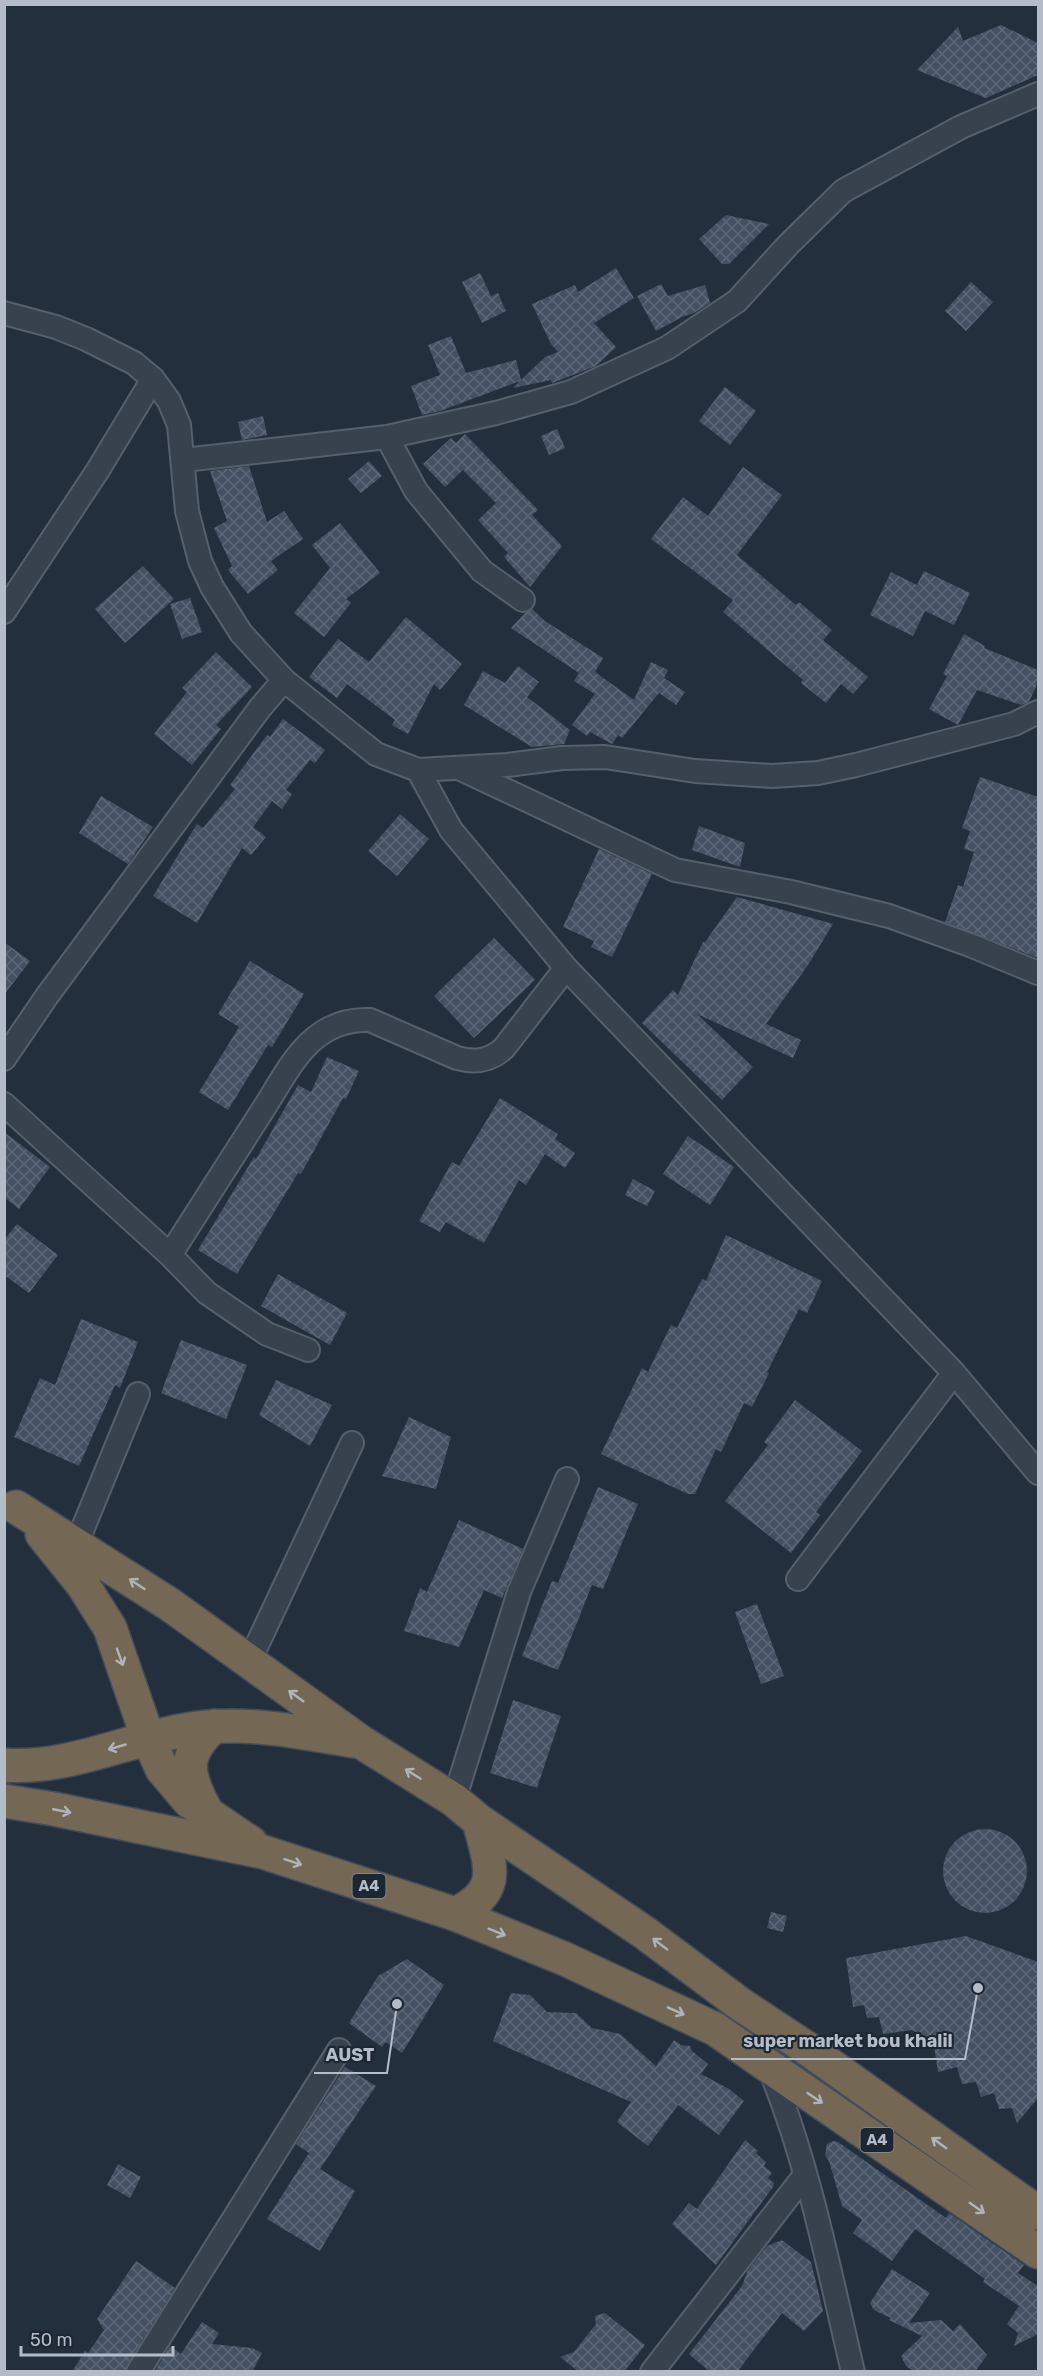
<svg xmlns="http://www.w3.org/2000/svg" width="1043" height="2376" font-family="Rubik,sans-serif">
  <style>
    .building { fill: url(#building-cross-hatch) }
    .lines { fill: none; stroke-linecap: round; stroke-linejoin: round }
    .minor-casing { stroke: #565f6c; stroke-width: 26 }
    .highway-casing { stroke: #434c59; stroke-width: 36 }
    .minor { stroke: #38414e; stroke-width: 22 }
    .highway { stroke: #746855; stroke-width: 33 }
    .oneway { stroke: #aeb4bd }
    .labels { text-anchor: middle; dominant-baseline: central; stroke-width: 4.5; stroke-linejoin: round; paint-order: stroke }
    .shield { fill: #1d2633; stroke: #878f9c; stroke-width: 1.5 }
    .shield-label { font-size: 15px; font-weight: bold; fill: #b4bcc9 }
    .leader { fill: none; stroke: #b4bcc9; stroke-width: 2 }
    .callout-dot { fill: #b4bcc9; stroke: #1d2633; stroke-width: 2 }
    .callout-label { font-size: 18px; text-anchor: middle; font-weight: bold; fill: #b4bcc9; stroke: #1d2633; stroke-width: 4.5; stroke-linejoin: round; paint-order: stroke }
  </style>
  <defs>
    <pattern id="building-cross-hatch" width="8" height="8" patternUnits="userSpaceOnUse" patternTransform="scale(1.5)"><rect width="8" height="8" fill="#455162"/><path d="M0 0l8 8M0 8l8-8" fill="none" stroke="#5d6877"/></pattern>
  </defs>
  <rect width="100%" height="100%" fill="#242f3e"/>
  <path class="building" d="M 1001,25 L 1038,43 L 1038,75 L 986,98 L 917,70 L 958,27 L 963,41 Z
    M 726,215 L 769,224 L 729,264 L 722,264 L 699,239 Z
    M 616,268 L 634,298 L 594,323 L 616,347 L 596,366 L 552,383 L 551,380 L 513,388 L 520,381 L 440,411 L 422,415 L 411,386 L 440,375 L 428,345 L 451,336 L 466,373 L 516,360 L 521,380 L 545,357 L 558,352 L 551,344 L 532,304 L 575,285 L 578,292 Z
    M 480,273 L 491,296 L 498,293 L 506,311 L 482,323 L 462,282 Z
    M 971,282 L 993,302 L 966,331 L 945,311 Z
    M 661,284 L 668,296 L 705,285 L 710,303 L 694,313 L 682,317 L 656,331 L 637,296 Z
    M 725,387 L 756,411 L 730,445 L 699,421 Z
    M 263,416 L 267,435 L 242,440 L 238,422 Z
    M 557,429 L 565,448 L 549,455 L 541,436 Z
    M 465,434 L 538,510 L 532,515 L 562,546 L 530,587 L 504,557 L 508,553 L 478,520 L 496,503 L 463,470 L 445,487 L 423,464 L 451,438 L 456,443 Z
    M 369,461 L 382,476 L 361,493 L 348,479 Z
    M 249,466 L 267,522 L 284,511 L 303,539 L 271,561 L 278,570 L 248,594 L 228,570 L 232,566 L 214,528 L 227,521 L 210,471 Z
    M 743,467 L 782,495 L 737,555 L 796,605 L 799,602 L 832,630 L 823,640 L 868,677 L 853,694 L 841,684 L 826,703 L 801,683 L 803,680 L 723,612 L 733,600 L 651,539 L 683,497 L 708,516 Z
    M 340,523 L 380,573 L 346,599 L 351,603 L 324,637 L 294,613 L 330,568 L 312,545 Z
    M 143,566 L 174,599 L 125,643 L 95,609 Z
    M 924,571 L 970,593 L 954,625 L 925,611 L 913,636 L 870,615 L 891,572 L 917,585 Z
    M 190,598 L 202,632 L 182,639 L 170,604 Z
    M 532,609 L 545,621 L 603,658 L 595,672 L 634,700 L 651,662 L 668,670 L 664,678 L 685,692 L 676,705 L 659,693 L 622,738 L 618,735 L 612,744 L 590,732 L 587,736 L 572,725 L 595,694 L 574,681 L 579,673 L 511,628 L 525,613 Z
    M 406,617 L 462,664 L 440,690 L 434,684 L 408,734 L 392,725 L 395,720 L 347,684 L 337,698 L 309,677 L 338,639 L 369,662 Z
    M 964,634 L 985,646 L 984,648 L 1038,670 L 1038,682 L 1029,702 L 1021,705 L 977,690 L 958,725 L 929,709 L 947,676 L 943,674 Z
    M 216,652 L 252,687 L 216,725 L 221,729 L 192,765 L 154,734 L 187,692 L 182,688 Z
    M 518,666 L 539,682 L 527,697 L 570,730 L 564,744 L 532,747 L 464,705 L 483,671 L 505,683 Z
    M 283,719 L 325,750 L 315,763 L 310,760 L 286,790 L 292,794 L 282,809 L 272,801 L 253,827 L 266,837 L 251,855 L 242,848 L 197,923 L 153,896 L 197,824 L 203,828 L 235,789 L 230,785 L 267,735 L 270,737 Z
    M 980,777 L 1038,797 L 1038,958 L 945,922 L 958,885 L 963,887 L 974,852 L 964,849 L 970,831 L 962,828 Z
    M 101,796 L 153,827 L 128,864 L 79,833 Z
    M 400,814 L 429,839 L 397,876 L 368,851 Z
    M 699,826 L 745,843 L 740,867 L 692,850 Z
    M 599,849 L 652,874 L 612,957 L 591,947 L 594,941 L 563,927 Z
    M 737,897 L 833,924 L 808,965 L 766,1024 L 801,1040 L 793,1058 L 697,1014 L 753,1067 L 722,1100 L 642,1023 L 673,990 L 678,995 L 703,942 L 705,942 Z
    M 494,938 L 535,980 L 474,1038 L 434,996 Z
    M 4,942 L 30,961 L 4,995 Z
    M 250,961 L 304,994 L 272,1047 L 268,1045 L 228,1110 L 199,1092 L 239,1027 L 218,1014 Z
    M 327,1057 L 359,1071 L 346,1099 L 343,1098 L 301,1174 L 298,1173 L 237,1274 L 198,1250 L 254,1157 L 256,1159 L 298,1085 L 311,1092 Z
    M 500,1098 L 558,1134 L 555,1139 L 575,1153 L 565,1168 L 545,1154 L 526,1185 L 519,1180 L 484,1243 L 446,1222 L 440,1232 L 419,1221 L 452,1162 L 459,1166 Z
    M 4,1132 L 50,1167 L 19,1209 L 4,1197 Z
    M 688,1136 L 734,1167 L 710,1205 L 663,1174 Z
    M 633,1179 L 655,1191 L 647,1206 L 625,1195 Z
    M 17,1224 L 58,1255 L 29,1293 L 4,1275 L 4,1240 Z
    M 726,1235 L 822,1281 L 807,1313 L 799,1309 L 767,1372 L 769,1373 L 752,1407 L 744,1403 L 721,1452 L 716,1449 L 695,1494 L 688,1494 L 601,1454 L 642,1368 L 648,1372 L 671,1325 L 677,1328 L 702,1279 L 706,1281 Z
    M 278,1274 L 347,1313 L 330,1345 L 261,1306 Z
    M 81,1319 L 138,1342 L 120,1388 L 115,1385 L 79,1466 L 14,1437 L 40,1378 L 55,1385 Z
    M 181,1340 L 247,1365 L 226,1419 L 161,1393 Z
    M 276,1380 L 332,1405 L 310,1446 L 259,1415 Z
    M 795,1400 L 862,1451 L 816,1512 L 820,1515 L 791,1553 L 725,1501 L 768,1445 L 764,1442 Z
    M 409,1417 L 451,1437 L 436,1489 L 382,1476 Z
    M 598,1487 L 638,1504 L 603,1589 L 592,1585 L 558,1670 L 522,1656 L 552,1581 L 558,1583 Z
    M 459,1520 L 523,1549 L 502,1598 L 484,1590 L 459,1647 L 404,1631 L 420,1588 L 427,1592 Z
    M 757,1604 L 784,1676 L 761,1684 L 735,1612 Z
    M 513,1700 L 561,1716 L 537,1788 L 490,1773 Z
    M943 1871a42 42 0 1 1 84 0a42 42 0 1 1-84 0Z
    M 771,1912 L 787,1916 L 783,1932 L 767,1928 Z
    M 966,1936 L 1038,1962 L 1038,2098 L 1017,2123 L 1012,2108 L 999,2109 L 994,2093 L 981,2097 L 976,2082 L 962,2084 L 957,2067 L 938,2072 L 934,2046 L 923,2036 L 912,2030 L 883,2034 L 879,2017 L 867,2018 L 864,2005 L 853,2007 L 846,1958 Z
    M 407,1959 L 444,1985 L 402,2053 L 386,2042 L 382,2047 L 349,2023 L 378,1976 Z
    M 511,1993 L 530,1995 L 547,2012 L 576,2013 L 592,2028 L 620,2034 L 656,2066 L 674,2040 L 681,2045 L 690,2046 L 692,2051 L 708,2064 L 701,2074 L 729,2089 L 744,2101 L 719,2135 L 678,2105 L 648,2146 L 617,2122 L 631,2102 L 493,2041 Z
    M 345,2067 L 376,2086 L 320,2169 L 355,2191 L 320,2251 L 267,2219 L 309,2153 L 296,2144 Z
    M 745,2140 L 758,2151 L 756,2153 L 766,2162 L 764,2166 L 772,2173 L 768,2178 L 774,2183 L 773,2187 L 716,2265 L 672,2224 L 689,2203 L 697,2209 Z
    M 833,2141 L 838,2142 L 946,2218 L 949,2213 L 1024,2265 L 1018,2273 L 1038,2286 L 1038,2334 L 1014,2346 L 1018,2333 L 1007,2324 L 1019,2306 L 983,2282 L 985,2279 L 915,2229 L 892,2261 L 853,2233 L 862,2220 L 842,2206 L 829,2161 L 825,2155 L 827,2144 Z
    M 118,2164 L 141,2177 L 130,2198 L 107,2185 Z
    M 782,2240 L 811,2262 L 823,2311 L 804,2331 L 782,2313 L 737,2372 L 710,2372 L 689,2354 L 742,2286 L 748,2270 L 767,2246 Z
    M 136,2261 L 175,2288 L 127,2365 L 125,2372 L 72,2372 L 85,2351 L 88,2353 L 104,2330 L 97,2319 Z
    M 892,2269 L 930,2293 L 909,2323 L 941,2320 L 953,2331 L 960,2324 L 987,2355 L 975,2372 L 914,2372 L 906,2366 L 901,2356 L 922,2336 L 889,2320 L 891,2318 L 874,2310 L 870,2303 Z
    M 605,2313 L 645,2345 L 624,2372 L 579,2372 L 560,2357 L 574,2352 L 596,2324 L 595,2316 Z
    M 202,2322 L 219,2333 L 212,2344 L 252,2348 L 262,2353 L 252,2372 L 154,2372 L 170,2346 L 181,2354 Z"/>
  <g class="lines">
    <defs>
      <path id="minor" d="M 4,313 L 56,327 L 86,339 L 134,363 L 153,379 L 169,401 L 179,425 L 187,511 L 200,561 L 212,587 L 241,633 L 284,680 L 346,730 L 376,754 L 418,770 L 451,830 L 566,968 L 954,1373 L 1038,1473
        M 387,437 L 416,491 L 482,571 L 523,600
        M 184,460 L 387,437 L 496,413 L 571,392 L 667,348 L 737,301 L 788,245 L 843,191 L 961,127 L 1038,94
        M 4,612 L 98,470 L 153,379
        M 461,769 L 675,870 L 791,892 L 889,916 L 970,945 L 1038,973
        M 418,770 L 507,765 L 562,758 L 605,757 L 695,771 L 772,776 L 818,773 L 856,765 L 1014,724 L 1038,712
        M 4,1059 L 47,996 L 260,708 L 284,680
        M 4,1104 L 170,1255 L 207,1293 L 267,1334 L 308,1350
        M 170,1255 C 201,1206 233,1157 264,1108 C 279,1085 293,1056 315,1038 C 331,1025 349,1019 370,1020 L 457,1058 C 475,1063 490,1061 504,1048 L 566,968
        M 76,1545 L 138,1394
        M 798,1579 L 954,1373
        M 249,1662 L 352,1443
        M 454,1800 L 519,1592 L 567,1479
        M 769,2067 C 809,2164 829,2270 853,2372
        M 138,2372 L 339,2050
        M 652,2372 L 805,2175"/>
      <path id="highway" d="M 16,1507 L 169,1604 L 361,1742 L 454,1800 L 479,1821 L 645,1933 L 740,2004 L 805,2047 L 1038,2213
        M 42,1534 L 83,1585 L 110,1628 L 148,1738 L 162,1769 L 189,1801 L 251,1843
        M 4,1765 C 64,1770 122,1742 180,1731 C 238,1719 296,1731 353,1741
        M 4,1801 L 54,1809 L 263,1852 L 455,1914 L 565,1959 L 715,2029 L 1038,2252
        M 205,1809 C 186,1773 182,1755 214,1726
        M 455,1914 C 504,1891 490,1865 479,1821"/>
    </defs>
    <use href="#minor" class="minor-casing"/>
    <use href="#highway" class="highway-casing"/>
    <use href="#minor" class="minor"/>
    <use href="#highway" class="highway"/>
  </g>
  <defs><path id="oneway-shaft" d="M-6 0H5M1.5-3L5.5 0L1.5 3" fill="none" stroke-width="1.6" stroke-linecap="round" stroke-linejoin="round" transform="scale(1.5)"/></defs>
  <g class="oneway">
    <use href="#oneway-shaft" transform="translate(137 1584) rotate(-147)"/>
    <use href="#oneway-shaft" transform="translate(120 1657) rotate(70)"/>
    <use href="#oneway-shaft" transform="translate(296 1696) rotate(-144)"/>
    <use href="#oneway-shaft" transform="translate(117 1747) rotate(164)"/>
    <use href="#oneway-shaft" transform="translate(413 1774) rotate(-148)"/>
    <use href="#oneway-shaft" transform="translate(62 1811) rotate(11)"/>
    <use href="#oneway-shaft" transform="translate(293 1862) rotate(18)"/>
    <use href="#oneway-shaft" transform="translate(497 1932) rotate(22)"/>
    <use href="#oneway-shaft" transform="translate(660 1944) rotate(-143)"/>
    <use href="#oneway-shaft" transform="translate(676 2011) rotate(24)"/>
    <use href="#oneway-shaft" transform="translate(815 2098) rotate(34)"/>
    <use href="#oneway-shaft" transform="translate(939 2143) rotate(-144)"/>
    <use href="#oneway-shaft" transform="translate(977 2208) rotate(35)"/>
  </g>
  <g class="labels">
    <g class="shield">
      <rect x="352.5" y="1874" width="33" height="24" rx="4.5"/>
      <rect x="860.5" y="2128" width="33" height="24" rx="4.5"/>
    </g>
    <g class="shield-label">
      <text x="369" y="1886">A4</text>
      <text x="877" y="2140">A4</text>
    </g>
  </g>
  <path class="leader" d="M978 1988L965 2059H731M397 2004L387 2073H314"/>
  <g class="callout-dot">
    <circle cx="978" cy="1988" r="6"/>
    <circle cx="397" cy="2004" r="6"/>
  </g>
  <g class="callout-label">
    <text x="848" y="2047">super market bou khalil</text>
    <text x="350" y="2061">AUST</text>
  </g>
  <rect width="1043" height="2376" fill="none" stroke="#b4bcc9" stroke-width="12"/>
  <path d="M21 2346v9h152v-9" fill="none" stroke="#b4bcc9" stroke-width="3"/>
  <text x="30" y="2346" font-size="18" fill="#b4bcc9" stroke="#1d2633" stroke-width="4.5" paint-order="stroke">50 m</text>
</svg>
